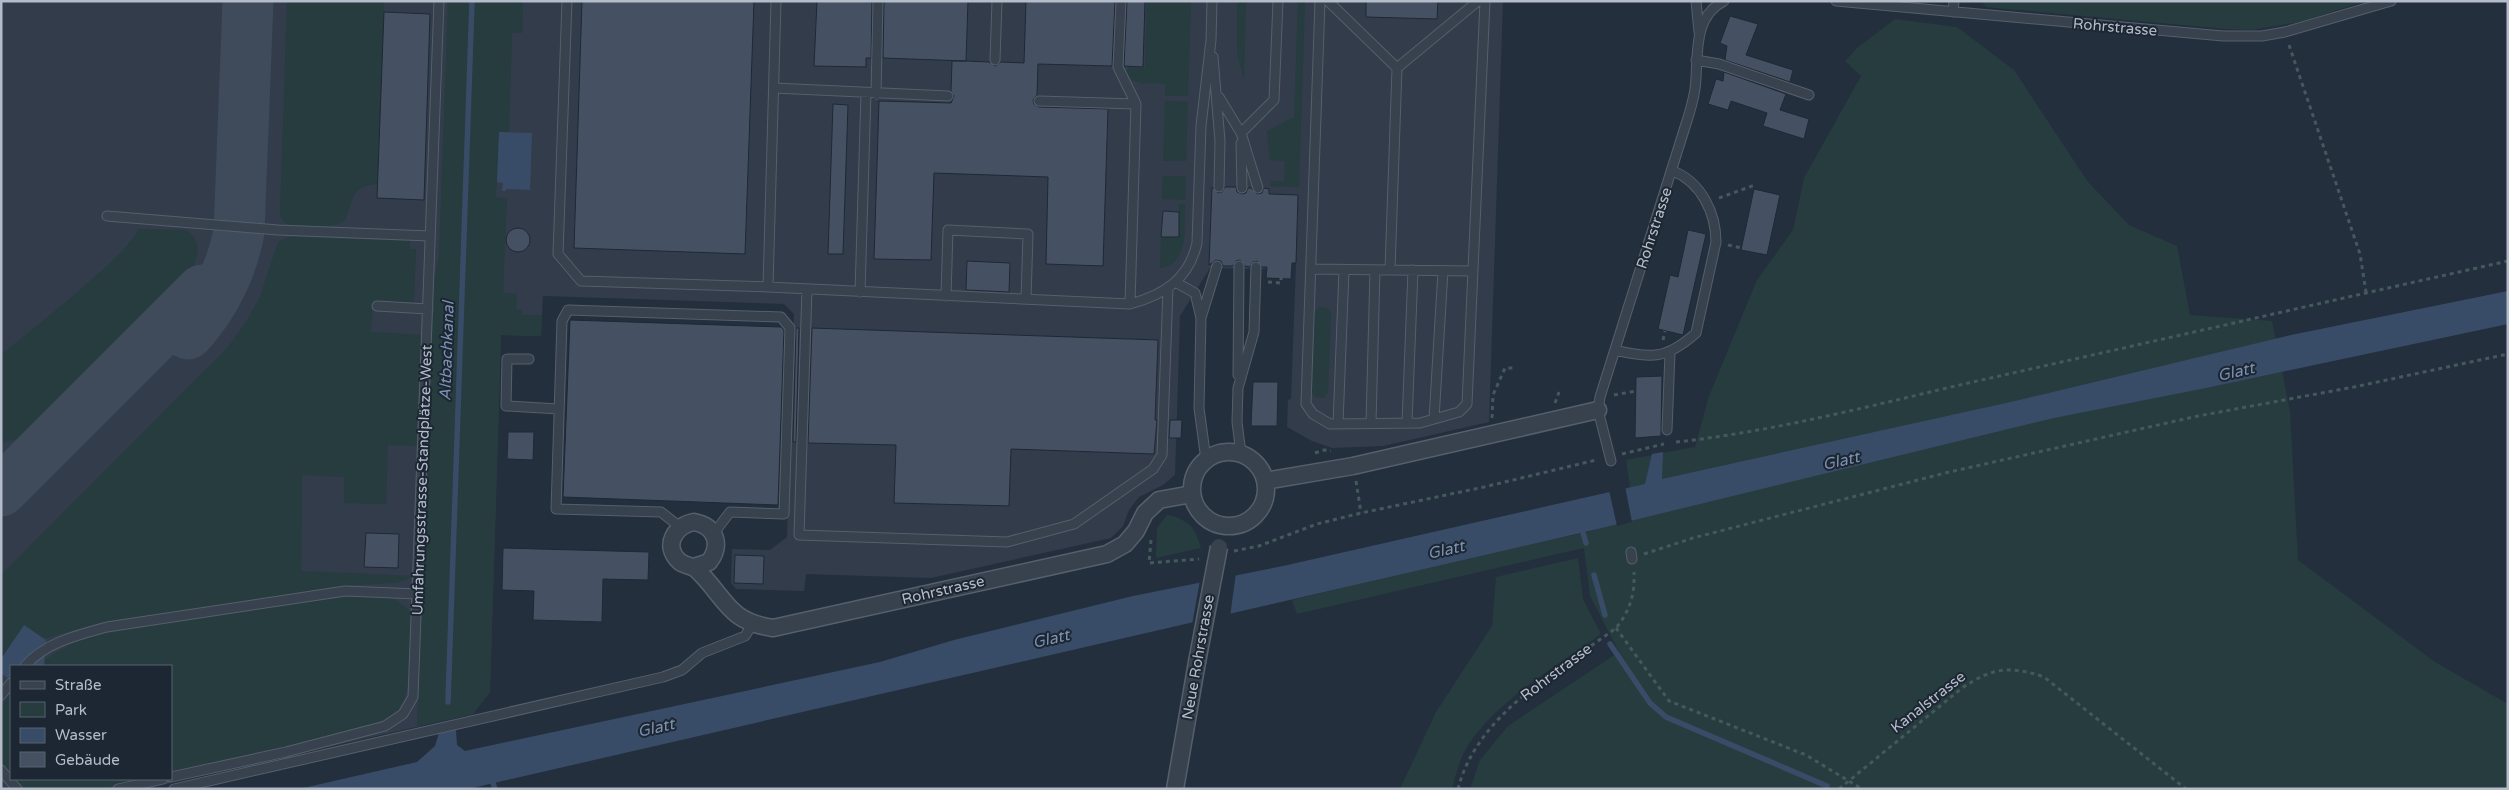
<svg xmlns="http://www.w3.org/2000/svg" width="2509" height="790" font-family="'Varela Round',sans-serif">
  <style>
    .airport { fill: #323c4b; fill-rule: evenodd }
    .green { fill: #263c3f }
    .water { fill: #394c67 }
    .pier { fill: #242f3e }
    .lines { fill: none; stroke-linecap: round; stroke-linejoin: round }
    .stream { stroke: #394c67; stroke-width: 5.5 }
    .taxiway { stroke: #3f4a5a; stroke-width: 51 }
    .building { fill: #455162; stroke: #1f2835 }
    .service-casing { stroke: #565f6c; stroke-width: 11 }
    .minor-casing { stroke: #565f6c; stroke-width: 19 }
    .path { stroke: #44595c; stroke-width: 3; stroke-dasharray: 4 4; stroke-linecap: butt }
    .service { stroke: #38414e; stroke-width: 9 }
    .minor { stroke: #38414e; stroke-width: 16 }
    .minor-bridge-casing { stroke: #565f6c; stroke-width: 19; stroke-linecap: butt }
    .minor-bridge { stroke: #38414e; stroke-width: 16 }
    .labels { text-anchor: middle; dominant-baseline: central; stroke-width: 4; stroke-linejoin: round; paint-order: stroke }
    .street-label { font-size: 15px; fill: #b4bcc9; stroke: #1d2633 }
    .water-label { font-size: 16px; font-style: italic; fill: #7c92b1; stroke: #1d2633 }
  </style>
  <rect width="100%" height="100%" fill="#242f3e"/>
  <path class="airport" d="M 1,1 L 1503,1 L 1489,422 L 1383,446 L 1332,448 L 1312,441 L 1287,427 L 1288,400 L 1291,399 L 1296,263 L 1275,262 L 1267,269 L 1210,268 L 1180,316 L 1175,475 L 1163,485 L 1139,497 L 1129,510 L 1123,526 L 1111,538 L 931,578 L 806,574 L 804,591 L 736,589 L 731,583 L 732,549 L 770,550 L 787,537 L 794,314 L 784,304 L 543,296 L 541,336 L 501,335 L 490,692 L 473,714 L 145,789 L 1,789 ZM 11,666 L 171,666 L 171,779 L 11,779 Z"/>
  <path class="green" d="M 287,1 L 384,1 L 378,184 C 349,186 354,201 345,220 C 336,229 303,229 290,225 C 285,224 281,219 280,214 Z
    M 448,1 L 523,1 L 522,33 L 512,33 L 509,132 L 499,132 L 496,197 L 507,199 L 503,293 L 517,294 L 516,309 L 522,310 L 522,315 L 542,315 L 541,336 L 501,335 L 490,692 L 473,714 L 417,727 L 433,283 L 439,257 Z
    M 1147,1 L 1191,1 L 1188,96 L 1165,96 L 1165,84 C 1150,83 1132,86 1124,72 L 1129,67 L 1145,68 Z
    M 1237,1 L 1246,1 L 1244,80 L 1237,53 Z
    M 1298,1 L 1305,1 L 1299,187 L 1270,186 L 1270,181 L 1284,182 L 1285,161 L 1270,160 L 1267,131 L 1294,117 Z
    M 1981,1 L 2228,1 L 2260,3 L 2261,1 L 2366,1 L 2300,22 L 2251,30 L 2226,29 L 1986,7 Z
    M 1895,19 L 1957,27 L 2014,70 L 2088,182 L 2129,225 L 2177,246 L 2190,315 L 2272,321 L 2290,411 L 2298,560 L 2435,662 L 2508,704 L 2508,789 L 1470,789 L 1480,760 L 1508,726 L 1619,652 L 1590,596 L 1584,548 L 1297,614 L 1292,600 L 1474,556 L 1589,532 L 1634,514 L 1626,460 L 1695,447 L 1709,396 L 1757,280 L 1793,230 L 1804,178 L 1861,76 L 1845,61 L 1857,48 Z
    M 1165,101 L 1188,102 L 1186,161 L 1163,161 Z
    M 1163,176 L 1186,176 L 1185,200 L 1162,199 Z
    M 1179,204 L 1185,204 C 1184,225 1190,264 1160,268 L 1161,237 L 1178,237 Z
    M 138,229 L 186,230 C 224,253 157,315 139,333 L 137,331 L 44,424 L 24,437 L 1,443 L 1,355 C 25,335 134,250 138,229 Z
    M 290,237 L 410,241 L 410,249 L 416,249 L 414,303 L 373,301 L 371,332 L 423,335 L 419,446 L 388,445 L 386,504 L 344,503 L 344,477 L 302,475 L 301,571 L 415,576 L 397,583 L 350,585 L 94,624 L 33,642 L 1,668 L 1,575 L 228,347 L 244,325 L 260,297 L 278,242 Z
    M 1319,307 L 1327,308 L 1331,313 L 1328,392 L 1324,398 L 1316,398 L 1312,393 L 1314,312 Z
    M 1167,515 C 1188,519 1196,528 1201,548 L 1156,558 L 1157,528 Z
    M 1578,558 L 1583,599 L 1601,634 C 1558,665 1501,698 1470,742 C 1461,755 1456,773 1452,789 L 1400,789 L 1436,712 L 1492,626 L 1496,577 Z
    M 357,595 C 374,596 391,594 404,606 C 408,609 412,614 412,619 C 415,639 412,692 399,708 C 389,720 374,724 359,729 L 171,772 L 171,666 L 37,666 C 58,649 83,638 109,631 Z
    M 11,692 L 11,776 L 1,765 L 1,707 Z
    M 15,779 L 143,779 L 99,789 L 26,789 Z"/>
  <path class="water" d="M 499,132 L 532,133 L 530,190 L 506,189 L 506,191 L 502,191 L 503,183 L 497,182 Z
    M 2508,291 L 2508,324 L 2206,388 L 2054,418 L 1585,532 L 468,789 L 299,789 L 417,762 L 435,746 L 439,733 L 456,730 L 457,745 L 465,751 L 880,662 L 954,640 L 1133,596 L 1283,566 L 1645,484 L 1652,454 L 1663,452 L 1662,479 L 2015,401 L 2291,335 Z
    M 24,625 L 46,640 L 44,666 L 11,666 L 11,681 L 1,673 L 1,659 Z"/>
  <path class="pier" d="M 1625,486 L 1632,522 L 1617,526 L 1609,490 Z
    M 1236,573 L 1230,617 L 1192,625 L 1200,580 Z"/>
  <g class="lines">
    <path class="stream" d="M 1581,526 L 1586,543
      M 1594,575 L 1605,615
      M 1610,644 L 1650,703 L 1666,717 L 1827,786
      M 448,702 L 472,1
      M 491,777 L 495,789"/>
    <path class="taxiway" d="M 188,334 C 215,304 231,272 239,232 L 248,1
      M 1,491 L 202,290"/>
  </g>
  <path class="building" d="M 582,1 L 754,1 L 745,254 L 574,248 Z
    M 817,1 L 872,1 L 871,58 L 866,58 L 866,67 L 814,66 Z
    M 884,1 L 968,1 L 966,61 L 989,62 L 995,66 L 1001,62 L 1024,63 L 1026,1 L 1115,1 L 1112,66 L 1038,64 L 1037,95 L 1033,100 L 1034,104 L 1039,107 L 1108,109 L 1103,266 L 1046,264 L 1048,177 L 934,173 L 931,260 L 874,259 L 879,101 L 951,103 L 954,96 L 951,91 L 952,61 L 966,61 L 883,58 Z
    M 1127,1 L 1145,1 L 1143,67 L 1124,66 Z
    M 1366,1 L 1438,1 L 1437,19 L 1366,17 Z
    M 384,12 L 430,14 L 424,200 L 377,198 Z
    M 1730,16 L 1758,24 L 1746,55 L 1793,70 L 1790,82 L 1725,60 L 1727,46 L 1720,43 Z
    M 1724,72 L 1786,94 L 1780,110 L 1809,119 L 1804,139 L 1763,126 L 1767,113 L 1731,101 L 1728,110 L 1708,104 L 1716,79 L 1723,81 Z
    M 833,104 L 848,105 L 843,254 L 828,254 Z
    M 1212,187 L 1218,193 L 1222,192 L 1225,187 L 1236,187 L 1237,192 L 1242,194 L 1246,193 L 1248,188 L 1251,188 L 1257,194 L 1262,193 L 1264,188 L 1269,189 L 1269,194 L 1298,195 L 1296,263 L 1292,263 L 1291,279 L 1266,278 L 1267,267 L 1262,267 L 1257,261 L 1253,262 L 1250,267 L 1245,266 L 1240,260 L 1236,261 L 1233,266 L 1223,266 L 1221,261 L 1216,260 L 1209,265 Z
    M 1754,189 L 1780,195 L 1767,255 L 1741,250 Z
    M 1163,211 L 1179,212 L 1179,237 L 1161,237 Z
    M506 240a12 12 0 1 1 24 0a12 12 0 1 1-24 0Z
    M 1688,230 L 1706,234 L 1683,335 L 1658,329 L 1670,275 L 1678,277 Z
    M 967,261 L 1010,263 L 1009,292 L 966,290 Z
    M 570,320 L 781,327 L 784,330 L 778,505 L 563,497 Z
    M 796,328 L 799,328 L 796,442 L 793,442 Z
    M 812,328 L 1158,340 L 1155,420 L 1157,420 L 1154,454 L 1011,449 L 1009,506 L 894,503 L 896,445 L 808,443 Z
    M 1662,376 L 1661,436 L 1635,438 L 1636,377 Z
    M 1253,382 L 1278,382 L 1277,426 L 1251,426 Z
    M 1170,420 L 1182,420 L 1181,438 L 1169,438 Z
    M 508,432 L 534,432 L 533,460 L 507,459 Z
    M 366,533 L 399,534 L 398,568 L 364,567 Z
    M 503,548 L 649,552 L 648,580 L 603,579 L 602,622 L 533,620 L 534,591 L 502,590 Z
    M 735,555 L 764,556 L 763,584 L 734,583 Z"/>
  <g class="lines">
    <defs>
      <path id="service" d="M 567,1 L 558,254 L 581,281 L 768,287
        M 776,1 L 768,287 L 1130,304 C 1164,295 1189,279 1197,243 L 1201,126 L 1211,40 L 1212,1
        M 1121,1 L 1118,67 L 1136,104 L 1130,304
        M 1320,1 L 1306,404 L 1313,414 L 1330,424 L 1420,423 L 1459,412 L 1467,404 L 1485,1
        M 1328,1 L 1397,68
        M 1696,1 L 1699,32
        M 1836,1 L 2223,36 L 2262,36 L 2285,32 L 2391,1
        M 1953,12 L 1954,1
        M 1213,57 L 1220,141 L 1219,187
        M 995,60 L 997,1
        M 1696,60 L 1719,64 L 1809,95
        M 774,88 L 948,96
        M 876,94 L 878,1
        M 1219,97 L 1241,133 L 1258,188
        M 1039,101 L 1136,104
        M 1241,133 L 1274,100 L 1278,1
        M 1241,143 L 1242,188
        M 107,216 L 278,230 L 430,236
        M 1311,269 L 1473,271
        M 1390,270 L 1397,68 L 1478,1
        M 1175,282 L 1195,293 L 1201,318
        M 807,289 L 799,535 L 1007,542 L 1074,524 L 1153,469 L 1162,455 L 1168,288
        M 860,292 L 866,93
        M 946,296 L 948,230 L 1028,234 L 1026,299
        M 377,306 L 428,309
        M 1615,350 C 1651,359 1667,359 1696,333 L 1716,242 C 1716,213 1701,182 1673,171
        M 529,359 L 507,359 L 506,406 L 559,409
        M 1238,375 L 1239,266
        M 1434,419 L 1443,271
        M 1371,423 L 1375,270
        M 1407,423 L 1413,270
        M 1338,424 L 1344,270
        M 1667,430 L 1670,353
        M 1241,454 L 1237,422 L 1238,388 L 1254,332 L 1256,267
        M 1206,460 L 1199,408 L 1201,318 L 1217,266
        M 1611,461 L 1598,410 L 1600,397 L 1685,127 C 1689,115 1693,102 1695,89 C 1699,60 1691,17 1724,1
        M 680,527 L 661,512 L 556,509 L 562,321 L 568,310 L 781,317 L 790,328 L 784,514 L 730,512 L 714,533
        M 1631,552 L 1632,559
        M 25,666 C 46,642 78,635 107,627 L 345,591 L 418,594
        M 1,695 L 11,683
        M 1,770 L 17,789
        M 171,777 L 286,752 L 385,726 L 403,714 L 413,697 L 439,1
        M 118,789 L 163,779
        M 174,789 L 663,677 L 682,670 L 702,653 L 745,636 L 752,625"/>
      <path id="minor" d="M1192 489a37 37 0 1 1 74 0a37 37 0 1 1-74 0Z
        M 1265,481 L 1353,466 L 1598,410
        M 694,567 L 709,562 C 722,545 716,526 694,522 C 676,525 662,545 679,561 C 684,566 691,565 696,569 C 726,597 726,621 773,628 L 1107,554 L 1125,544 L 1136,531 L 1145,513 L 1159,500 L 1192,494
        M 1175,789 L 1197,662"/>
    </defs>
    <use href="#service" class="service-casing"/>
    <use href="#minor" class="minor-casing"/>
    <path class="path" d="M 2289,45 L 2360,254 L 2366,292
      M 1719,198 L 1755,185
      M 1728,245 L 1742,248
      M 1268,282 L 1281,283 L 1281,278
      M 1663,340 L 1665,331
      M 1614,395 L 1636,391
      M 1555,403 L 1559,392
      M 1492,418 L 1493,395 L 1505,368 L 1514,368
      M 1676,442 C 1780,431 1884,402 1986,379 C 2160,340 2334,300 2508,261
      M 1315,453 L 1324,450 L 1331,451
      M 1622,454 L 1664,444
      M 1356,481 L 1361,513
      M 1151,540 L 1149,563 L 1199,559
      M 1234,551 L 1259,546 L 1317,524 L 1361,513 L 1484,487 L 1596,460
      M 1644,554 L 1693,538 L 1945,473 L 2198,416 L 2354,387 L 2508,354
      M 1616,628 L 1669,701 L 1806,755 L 1862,789
      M 1458,789 C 1477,714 1558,671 1616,628 C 1630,611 1635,594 1634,572
      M 1839,789 L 1962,688 C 1992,668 2009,665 2044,677 L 2186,789"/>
    <use href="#service" class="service"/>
    <use href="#minor" class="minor"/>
    <defs>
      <path id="minor-bridge" d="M 1197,662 L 1219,547"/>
    </defs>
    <use href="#minor-bridge" class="minor-bridge-casing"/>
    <use href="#minor-bridge" class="minor-bridge"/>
  </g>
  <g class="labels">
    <g class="street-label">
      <text transform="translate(2115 27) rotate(5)">Rohrstrasse</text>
      <text transform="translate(1654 228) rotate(-72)">Rohrstrasse</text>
      <text transform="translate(422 480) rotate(-88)">Umfahrungsstrasse-Standplätze-West</text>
      <text transform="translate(943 590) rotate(-13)">Rohrstrasse</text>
      <text transform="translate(1198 657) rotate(-80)">Neue Rohrstrasse</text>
      <text transform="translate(1556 672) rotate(-37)">Rohrstrasse</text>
      <text transform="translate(1928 702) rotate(-38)">Kanalstrasse</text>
    </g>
    <g class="water-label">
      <text transform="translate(447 351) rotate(-88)">Altbachkanal</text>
      <text transform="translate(2236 372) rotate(-13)">Glatt</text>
      <text transform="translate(1841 461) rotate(-13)">Glatt</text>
      <text transform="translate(1446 550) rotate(-13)">Glatt</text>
      <text transform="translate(1051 639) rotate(-13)">Glatt</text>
      <text transform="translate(656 728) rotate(-13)">Glatt</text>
    </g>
  </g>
  <rect width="2509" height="790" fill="none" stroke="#b4bcc9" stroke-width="5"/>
  <rect x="10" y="665" width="162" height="115" fill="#1d2633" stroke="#59626f"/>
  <rect x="20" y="681" width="25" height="8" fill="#38414e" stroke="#59626f"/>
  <text x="55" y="690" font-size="15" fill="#b4bcc9">Straße</text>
  <rect x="20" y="702" width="25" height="15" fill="#263c3f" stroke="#59626f"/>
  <text x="55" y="715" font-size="15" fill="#b4bcc9">Park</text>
  <rect x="20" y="728" width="25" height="15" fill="#394c67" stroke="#59626f"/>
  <text x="55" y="740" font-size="15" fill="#b4bcc9">Wasser</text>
  <rect x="20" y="752" width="25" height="15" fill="#455162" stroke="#59626f"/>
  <text x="55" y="765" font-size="15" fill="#b4bcc9">Gebäude</text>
</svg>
